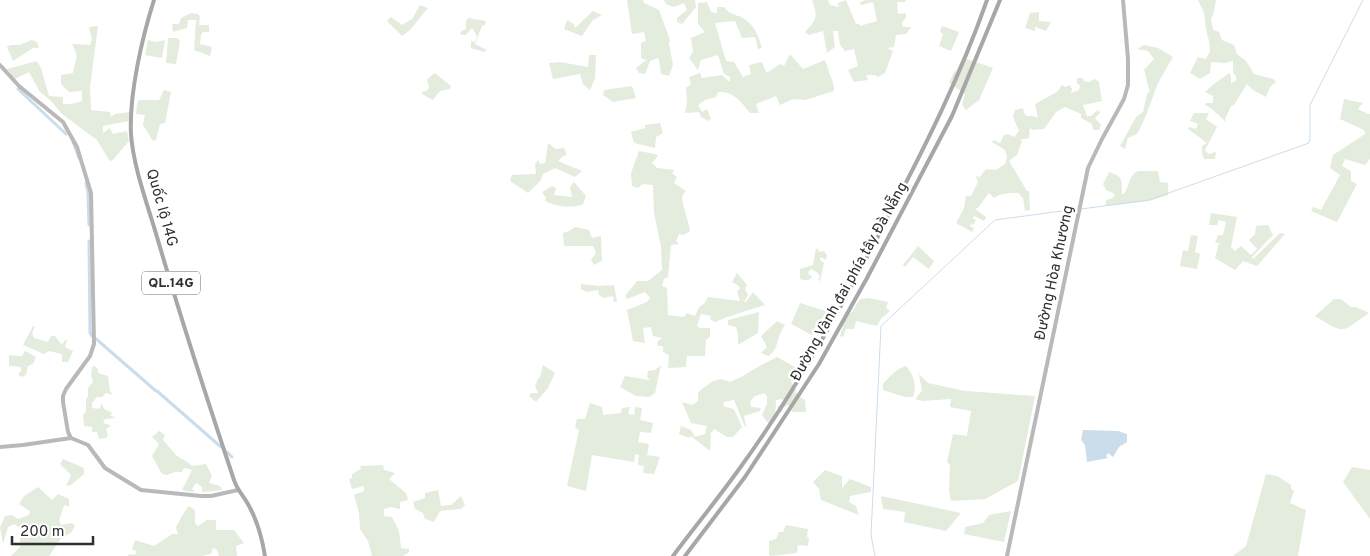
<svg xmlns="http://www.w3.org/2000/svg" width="1370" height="556" font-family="Overpass,sans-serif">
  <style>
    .green { fill: #e4ecde }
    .water { fill: #cbdceb }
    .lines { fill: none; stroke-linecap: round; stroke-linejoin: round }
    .stream { stroke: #cbdceb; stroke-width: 1 }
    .canal { stroke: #cbdceb; stroke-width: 3 }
    .secondary { stroke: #b9b9b9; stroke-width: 4 }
    .primary { stroke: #a7a7a7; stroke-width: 4 }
    .labels { text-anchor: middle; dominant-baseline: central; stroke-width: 5; stroke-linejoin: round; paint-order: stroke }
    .shield { fill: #fff; stroke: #6d6d6d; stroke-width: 1 }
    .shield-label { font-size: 14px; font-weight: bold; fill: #2f2f2f }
    .street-label { font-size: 15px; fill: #2f2f2f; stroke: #fff }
  </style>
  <rect width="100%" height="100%" fill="#fff"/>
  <path class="green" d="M 627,0 L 643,0 L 644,3 L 659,10 L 670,40 L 669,44 L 673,65 L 669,76 L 661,74 L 659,60 L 658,58 L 650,61 L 645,74 L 639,73 L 636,68 L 646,60 L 641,58 L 641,43 L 646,41 L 644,32 L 632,34 Z
    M 664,0 L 695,0 L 696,7 L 682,24 L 677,22 L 677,18 L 687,10 L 684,3 L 674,7 L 666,4 Z
    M 812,0 L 828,0 L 830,5 L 839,7 L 838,3 L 846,0 L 856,24 L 859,24 L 860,26 L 877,21 L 873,2 L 861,5 L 860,3 L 865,0 L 906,0 L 905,2 L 897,2 L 898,14 L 906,13 L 906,18 L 902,22 L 903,27 L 911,27 L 906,34 L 896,35 L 894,47 L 887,48 L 893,51 L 885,73 L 878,77 L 875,75 L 866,75 L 868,80 L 854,82 L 848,70 L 858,66 L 854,49 L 845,51 L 840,45 L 838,31 L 833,31 L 835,47 L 827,53 L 823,31 L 809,35 L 805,32 C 817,19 818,17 812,0 Z
    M 1198,0 L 1216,0 L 1213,15 L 1211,18 L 1213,30 L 1219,32 L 1222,40 L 1234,45 L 1237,54 L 1246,61 L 1254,74 L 1273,79 L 1276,82 L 1270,87 L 1266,97 L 1253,90 L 1247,84 L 1234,105 L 1231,106 L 1225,119 L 1227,123 L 1212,109 L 1205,105 L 1206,103 L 1213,103 L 1213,96 L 1205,92 C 1213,84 1221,79 1229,73 L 1231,76 L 1231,83 L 1236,81 L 1236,76 L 1233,73 L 1233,61 L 1225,63 L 1211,62 L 1210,73 L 1200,79 L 1190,73 L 1198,57 L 1206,59 L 1210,51 L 1209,41 L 1206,29 L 1204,13 Z
    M 707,2 L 711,12 L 717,13 L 717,7 L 724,7 C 729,14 734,14 741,17 C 755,25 758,34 762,48 L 758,49 L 755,37 L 742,38 L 735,21 L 715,23 L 726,61 L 734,62 L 743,77 L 751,74 L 749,65 L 762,62 L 766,72 L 768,72 L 780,64 L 784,66 L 790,54 L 803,69 L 825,60 L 834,86 L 834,91 L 805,100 L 793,99 L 780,105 L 776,96 L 756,104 L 759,113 L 750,113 C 741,102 734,91 718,92 L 716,97 L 705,100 L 698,105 L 702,112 L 707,109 L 711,119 L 708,121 L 701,117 L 699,112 L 685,113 L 687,103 L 686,88 L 691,84 L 689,77 L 700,73 L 702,78 L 722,75 L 730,82 L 730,77 L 724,74 L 718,55 L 701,60 L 698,70 L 689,58 L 693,52 L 691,38 L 705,32 L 698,24 L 698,3 Z
    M 420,5 L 428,8 L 410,30 L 402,36 L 387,21 L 391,17 L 402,25 L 412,19 Z
    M 593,11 L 602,15 L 593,20 L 582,36 L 564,29 L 567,20 L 574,24 L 575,28 Z
    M 1039,12 L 1039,21 L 1051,22 L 1046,31 L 1035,27 L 1035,31 L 1025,28 L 1030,13 Z
    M 191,13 L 198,14 L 200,17 L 199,25 L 209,25 L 209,32 L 203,32 L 201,34 L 200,44 L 212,47 L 210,56 L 194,50 L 196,20 L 188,20 L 187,28 L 173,32 L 172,24 L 179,24 L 181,18 Z
    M 468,18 L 486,21 L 485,25 L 482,26 L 475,44 L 487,50 L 484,52 L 471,48 L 471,41 L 475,42 L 477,36 L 472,28 L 466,35 L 461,35 L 460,32 L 466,29 L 466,21 Z
    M 98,26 L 90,87 L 91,110 L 110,112 L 111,117 L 115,114 L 130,112 L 129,121 L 103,126 L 103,133 L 110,128 L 113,134 L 127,131 L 129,141 L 112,161 L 109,160 L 97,140 L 62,114 L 51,101 L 40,92 L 29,72 L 15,79 L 7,69 L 37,61 L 41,68 L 49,96 L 63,97 L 63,104 L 72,104 L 82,101 L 82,91 L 69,92 L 61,84 L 61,75 L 73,73 C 75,59 80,58 72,44 L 90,45 L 92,40 L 89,27 Z
    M 942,26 L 959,32 L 951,51 L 939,46 L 943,34 L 940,32 Z
    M 168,38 L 177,38 L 180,41 L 176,64 L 166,63 Z
    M 32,40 L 37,42 L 39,48 L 33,48 L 13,61 L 7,47 L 10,45 L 19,45 Z
    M 148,40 L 156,42 L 165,40 L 162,58 L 145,55 Z
    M 1144,45 L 1158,48 L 1173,57 L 1158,83 L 1145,118 L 1137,134 L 1128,138 L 1125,149 L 1120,146 L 1136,117 L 1143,112 L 1147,94 L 1150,90 C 1146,83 1147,77 1144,70 L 1154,59 L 1148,51 L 1137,49 Z
    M 589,55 L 596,55 L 595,78 L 590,90 L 583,84 L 580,74 L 553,79 L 549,63 L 560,62 L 588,67 Z
    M 967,59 L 993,68 L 979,100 L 966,110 L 962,105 L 965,94 L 949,83 L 954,72 L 957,70 L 960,62 Z
    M 435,73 L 451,86 L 450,89 L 440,91 L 433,100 L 422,94 L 422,92 L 428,90 L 429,87 L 427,79 Z
    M 1077,78 L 1083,78 L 1084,81 L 1089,82 L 1095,79 L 1099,82 L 1102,101 L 1083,105 L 1087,116 L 1091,116 L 1098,110 L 1100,113 L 1095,118 L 1101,125 L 1099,130 L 1093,130 L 1092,124 L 1081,118 L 1081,114 L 1065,107 L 1056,112 L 1044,129 L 1033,130 L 1030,128 L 1029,138 L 1020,140 L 1022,141 L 1017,155 L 1009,161 L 1027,191 L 1029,191 L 1030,210 L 1025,211 L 1023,198 L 1018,193 C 1010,193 1001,193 994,198 L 989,193 L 978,208 L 975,209 L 986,217 L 984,221 L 974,216 L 973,219 L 976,220 L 973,225 L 971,224 L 970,226 L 974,228 L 972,232 L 956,223 L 964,208 L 966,196 L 971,196 L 978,182 L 976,176 L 980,177 L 986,169 L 996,170 L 1005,164 L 1007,157 L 1005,150 L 992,142 L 994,140 L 1000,143 L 1004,135 L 1008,134 L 1014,137 L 1019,131 L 1013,117 L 1015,110 L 1023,108 L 1024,113 L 1027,116 L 1033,116 L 1038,118 L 1035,104 L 1057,92 L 1062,85 L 1065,87 L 1070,85 L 1072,89 L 1071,93 L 1079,90 L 1080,86 L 1077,83 Z
    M 632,86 L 636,98 L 613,102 L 603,95 L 604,90 Z
    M 164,90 L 171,92 L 165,123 L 160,124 L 156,140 L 153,141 L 143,125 L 145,115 L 136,114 L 137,104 L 139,100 L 159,100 Z
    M 1344,99 L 1363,103 L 1358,109 L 1368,114 L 1370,114 L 1370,159 L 1365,165 L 1345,159 L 1342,166 L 1351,171 L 1351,181 L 1357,184 L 1337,222 L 1311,211 L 1313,207 L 1321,210 L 1340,175 L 1330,168 L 1333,155 L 1365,134 L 1364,130 L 1340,119 Z
    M 1194,113 L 1209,113 L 1206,119 L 1217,127 L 1205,150 L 1208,154 L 1216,152 L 1215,159 L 1204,159 L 1202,153 L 1202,146 L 1207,143 L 1188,129 L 1189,127 L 1196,129 L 1198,124 L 1190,121 Z
    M 660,123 L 663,133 L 656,137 L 655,148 L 634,143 L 631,132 L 645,128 L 645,125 Z
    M 548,144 L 550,144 L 555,149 L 564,148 L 567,155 L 563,156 L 558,161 L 582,171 L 575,177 L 555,168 L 543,174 L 541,180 L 528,193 L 510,181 L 512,175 L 536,174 L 535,164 L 538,160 L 540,164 L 545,163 Z
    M 639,151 L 655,154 L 658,156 L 652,163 L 657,168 L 675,170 L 672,173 L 677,177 L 674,183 L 686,191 L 682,196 C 683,209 688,218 690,231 L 684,235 L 679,234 L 676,241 L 679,244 L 671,245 L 668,277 L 664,279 L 662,286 L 667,288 L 668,315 L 684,317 L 687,313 L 695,316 L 699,307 L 704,304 L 708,297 L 740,301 L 737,291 L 740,289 L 739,286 L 732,282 L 737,273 L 747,285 L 745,289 L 748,295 L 744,302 L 746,302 L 753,292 L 765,305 C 748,311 731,315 715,322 L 710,319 L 711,316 L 701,314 L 697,326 L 700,328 L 710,328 L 710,337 L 706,340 L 705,356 L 687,356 L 686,367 L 668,368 L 669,355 L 663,352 L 663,346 L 658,346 L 657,342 L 662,338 L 653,336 L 651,327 L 643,328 L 645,343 L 633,341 L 627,310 L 647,302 L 650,298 L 645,292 L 627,299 L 625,296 L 637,281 L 648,281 L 662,270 L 661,247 L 654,213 L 653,185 L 643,184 L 638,188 L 632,186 L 631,173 Z
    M 1138,171 L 1158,171 L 1160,182 L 1168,183 L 1168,195 L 1149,201 L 1105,206 L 1106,200 L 1113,198 L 1115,194 L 1106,190 L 1103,184 L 1109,172 C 1125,177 1121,181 1122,194 L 1124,194 C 1130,186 1128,176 1138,171 Z
    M 574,182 L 586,196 L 583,204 C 574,209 554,206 545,201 L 546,198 L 542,192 L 552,186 L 556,188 L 554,195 L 572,197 L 570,187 Z
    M 1211,213 L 1237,217 L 1231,247 L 1235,251 L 1241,246 L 1251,255 L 1257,249 L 1249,240 L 1255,234 L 1256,226 L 1268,225 L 1273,235 L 1252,257 L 1253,259 L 1280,233 L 1285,234 L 1257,266 L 1243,261 L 1235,270 L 1215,258 L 1219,243 L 1215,243 L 1218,235 L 1223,235 L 1226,222 L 1219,220 L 1217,225 L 1209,225 Z
    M 575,227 L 589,230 L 592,238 L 601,236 L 602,261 L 594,265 L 591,260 L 596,253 L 593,246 L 564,246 L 563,233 L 569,231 Z
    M 1191,235 L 1198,236 L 1195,252 L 1200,254 L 1197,269 L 1180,266 L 1183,250 L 1188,251 Z
    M 918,246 L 934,261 L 929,269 L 913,257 L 905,267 L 903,265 Z
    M 816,248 L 820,252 L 824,251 L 827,255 L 826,260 L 821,257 L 820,260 L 824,263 L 820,281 L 818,280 L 820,277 L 818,273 L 811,269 L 808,273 L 812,277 C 809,281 805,281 800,279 L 800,269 L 813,265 Z
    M 581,284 L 599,286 L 614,285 L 617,302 L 614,302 L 613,296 L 603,298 L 599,295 L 598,290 L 586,292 L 581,289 Z
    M 869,298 L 888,302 L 886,308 L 890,311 L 881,319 L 877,326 L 856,321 L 854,329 L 846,329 L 843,337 L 840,336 L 846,316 L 852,312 L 860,299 Z
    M 1334,299 L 1341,299 L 1351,307 L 1356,307 L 1369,313 C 1340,333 1346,335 1315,316 Z
    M 800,303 L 832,313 L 828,323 L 822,323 L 818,332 L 815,331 L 812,335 L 791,324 Z
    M 759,312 L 758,333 L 738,345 L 738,334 L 736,327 L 728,325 L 728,320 Z
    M 777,321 L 785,325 C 783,328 780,333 779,337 C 776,345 777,349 769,356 L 761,353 L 767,347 L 761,336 Z
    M 33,326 L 35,327 L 32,333 L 34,338 L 48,342 L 51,336 L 55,336 L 62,345 L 65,340 L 67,340 L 65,347 L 73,351 L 68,362 L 62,362 L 62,354 L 49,351 L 44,354 L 23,345 Z
    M 25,351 L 36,357 L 33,364 L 28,366 L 26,375 L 21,377 L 18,374 L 21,371 L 21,367 L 9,366 L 9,355 L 22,356 Z
    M 777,357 L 802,371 L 799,377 L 795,377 L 791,382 L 796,390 L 795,393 L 801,393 L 800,397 L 805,400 L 806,412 L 792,412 L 791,407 L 788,405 L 783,408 L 782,412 L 778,411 L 778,406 L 785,404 L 786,401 L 781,399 L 776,400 L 775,419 L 768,423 L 762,415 L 767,404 L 767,396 L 764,393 L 755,396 L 750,402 L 751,407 L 761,408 L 760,411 L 744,416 L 746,426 L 745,427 L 734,400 L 724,402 L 723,406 L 734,409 L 742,427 L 733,437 L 727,437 L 714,429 L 711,433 L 710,451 L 691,436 L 689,438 L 679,434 L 681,426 L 691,430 L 695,437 L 705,434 L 707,426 L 691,423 L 682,402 L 692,405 L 698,401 L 698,393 L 702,389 L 713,381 L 721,379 L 730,382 L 741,377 L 756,368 Z
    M 93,365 L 98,369 L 98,373 L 108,376 L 110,391 L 113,395 L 106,393 L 102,397 L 97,397 L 92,403 L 92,408 L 99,409 L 102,404 L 104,409 L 113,413 L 110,415 L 115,418 L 106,419 L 103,421 L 104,423 L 111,426 L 106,429 L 108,436 L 106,438 L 99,439 L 97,432 L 92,432 L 92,427 L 84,426 L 83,415 L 86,412 L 86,399 L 88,397 L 88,388 L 93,382 L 91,374 Z
    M 543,365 L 555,373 L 548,388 L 536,402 L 529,396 L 531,393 L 538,393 L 535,386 L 538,379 L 540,377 Z
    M 661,365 L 655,393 L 649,397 L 636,396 L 620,387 L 625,376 L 650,380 L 647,377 L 648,371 L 655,370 Z
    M 906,366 C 914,375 917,386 913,397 L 905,397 L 883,390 L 883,384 C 889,377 896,369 906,366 Z
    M 919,374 L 928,383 L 965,391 L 1035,396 L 1018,481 L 985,499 L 951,501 L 949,491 L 950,465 L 947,462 L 953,434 L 967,436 L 971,411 L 950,407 L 951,399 L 923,401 L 915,399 L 922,391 Z
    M 590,403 L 602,407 L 603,415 L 621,413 L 622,408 L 630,407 L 628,414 L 634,415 L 635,407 L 642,408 L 640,420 L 653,423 L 651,433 L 640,432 L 638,442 L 649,444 L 647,455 L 660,457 L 654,474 L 643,473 L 644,466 L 638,465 L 639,455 L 635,454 L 634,462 L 592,455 L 586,491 L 567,486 L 579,430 L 575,428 L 577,419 L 585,419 Z
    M 159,431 L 165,435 L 163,440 L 177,456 L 189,463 L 192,466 L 206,464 L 212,476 L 209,483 L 220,486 L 222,490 L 202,492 L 202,487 L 196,483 L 192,489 L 195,491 L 192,492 L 182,490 L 192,470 L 184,468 L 182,472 L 175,472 L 167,475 L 162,474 L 152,456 L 159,444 L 152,437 Z
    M 63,459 L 84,468 L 84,474 L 71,485 L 66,486 L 71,475 L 60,464 Z
    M 383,465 L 384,470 L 395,473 L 389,479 L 406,493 L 408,500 L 400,502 L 400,509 L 390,507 L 384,509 L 384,516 L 392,517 L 399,531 L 401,548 L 409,549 L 409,552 L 403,556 L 372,556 L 368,541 L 360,529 L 359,513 L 354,495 L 364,491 L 364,486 L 352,489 L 349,479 L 352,478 L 352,474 L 361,469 L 360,466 Z
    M 1352,467 L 1370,470 L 1370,519 L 1343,482 Z
    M 825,470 L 842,476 L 842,488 L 850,479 L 871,487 L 871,492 L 850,496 L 849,502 L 856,506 L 859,515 L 821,500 L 819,489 L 813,482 Z
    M 1266,474 L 1277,476 L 1291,485 L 1291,489 L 1294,491 L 1290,503 L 1306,510 L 1298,556 L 1233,556 L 1246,546 Z
    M 38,487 L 52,500 L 58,494 L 69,499 L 69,507 L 64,505 L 59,521 L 61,525 L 72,523 L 75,526 L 71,533 L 62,537 L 49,556 L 11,556 L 20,547 L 20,536 L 22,529 L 14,524 L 8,527 L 3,544 L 0,527 L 5,516 L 12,515 L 18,519 L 29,515 L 30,511 L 19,504 L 24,496 Z
    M 438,490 L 441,506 L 451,505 L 461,496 L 465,505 L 461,509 L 440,511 L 434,522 L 425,519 L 423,513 L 415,509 L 413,502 L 425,498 L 425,493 Z
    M 881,496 L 961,513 L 946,531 L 904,522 L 905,512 L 883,509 Z
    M 189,506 L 195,510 L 195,523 L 198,526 L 207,520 L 216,520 L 216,530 L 234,530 L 244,543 L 236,546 L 237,556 L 219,556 L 217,550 L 213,548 L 211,554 L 202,556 L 128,556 L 129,554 L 135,555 L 136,551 L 132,549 L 135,540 L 154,546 L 172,534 L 178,534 L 176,527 L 185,511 Z
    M 1011,511 L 1004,542 L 964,534 L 965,527 L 983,523 L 989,515 Z
    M 786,525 L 808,529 L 807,537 L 809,538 L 808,546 L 798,545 L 797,553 L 771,556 L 769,555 L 769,541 L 776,539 L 779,532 L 783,532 Z"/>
  <path class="water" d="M 1083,430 L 1118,431 L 1127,434 L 1127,442 L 1119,447 L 1113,457 L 1108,453 L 1106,456 L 1108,458 L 1087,462 L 1085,445 L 1081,440 Z"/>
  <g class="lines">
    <path class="stream" d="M 1081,209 L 1149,200 L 1309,143 L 1310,138 L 1310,105 L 1363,0
      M 875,556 L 871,535 L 881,326 L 995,220 L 1077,209"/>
    <path class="canal" d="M 18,89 L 66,134
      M 73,142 L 79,158
      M 86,183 L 88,193 L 89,225
      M 89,241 L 90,333 L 92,336
      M 95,338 L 156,391
      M 157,391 L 221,447
      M 227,452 L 232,457"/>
    <path class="secondary" d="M 0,65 L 19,86 L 63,122 L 77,147 L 91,193 L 94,344 L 90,356 L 66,389 L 63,396 L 63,402 L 68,432 L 71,438 L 88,445 L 105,468 L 141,490 L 201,496 L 211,496 L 238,490
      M 0,447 L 23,445 L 71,438
      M 1007,556 L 1088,168 L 1102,139 L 1124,99 L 1128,85 L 1128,59 L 1123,0"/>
    <path class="primary" d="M 154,0 C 142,38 129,94 131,134 C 133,166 148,206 157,237 C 181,319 207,399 234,480 C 237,490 244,496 249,506 C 258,522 262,538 265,556
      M 673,556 C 694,528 716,501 737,472 C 795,393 842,306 887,219 C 925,147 960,77 987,0
      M 685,556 L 745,477 L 819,364 L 867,278 L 952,116 L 1000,0"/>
  </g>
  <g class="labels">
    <rect class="shield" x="142" y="271.5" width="58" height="23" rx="4"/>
    <g class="shield-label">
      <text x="171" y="283">QL.14G</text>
    </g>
    <g class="street-label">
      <text transform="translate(161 208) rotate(74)">Quốc lộ 14G</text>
      <text transform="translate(1055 273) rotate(-78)">Đường Hòa Khương</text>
      <text transform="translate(850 282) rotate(-61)">Đường Vành đai phía tây Đà Nẵng</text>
    </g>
  </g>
  <path d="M12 536v8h81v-8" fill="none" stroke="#2f2f2f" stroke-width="2.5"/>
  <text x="20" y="536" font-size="15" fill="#2f2f2f" stroke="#ffffff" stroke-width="4" paint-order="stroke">200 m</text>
</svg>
